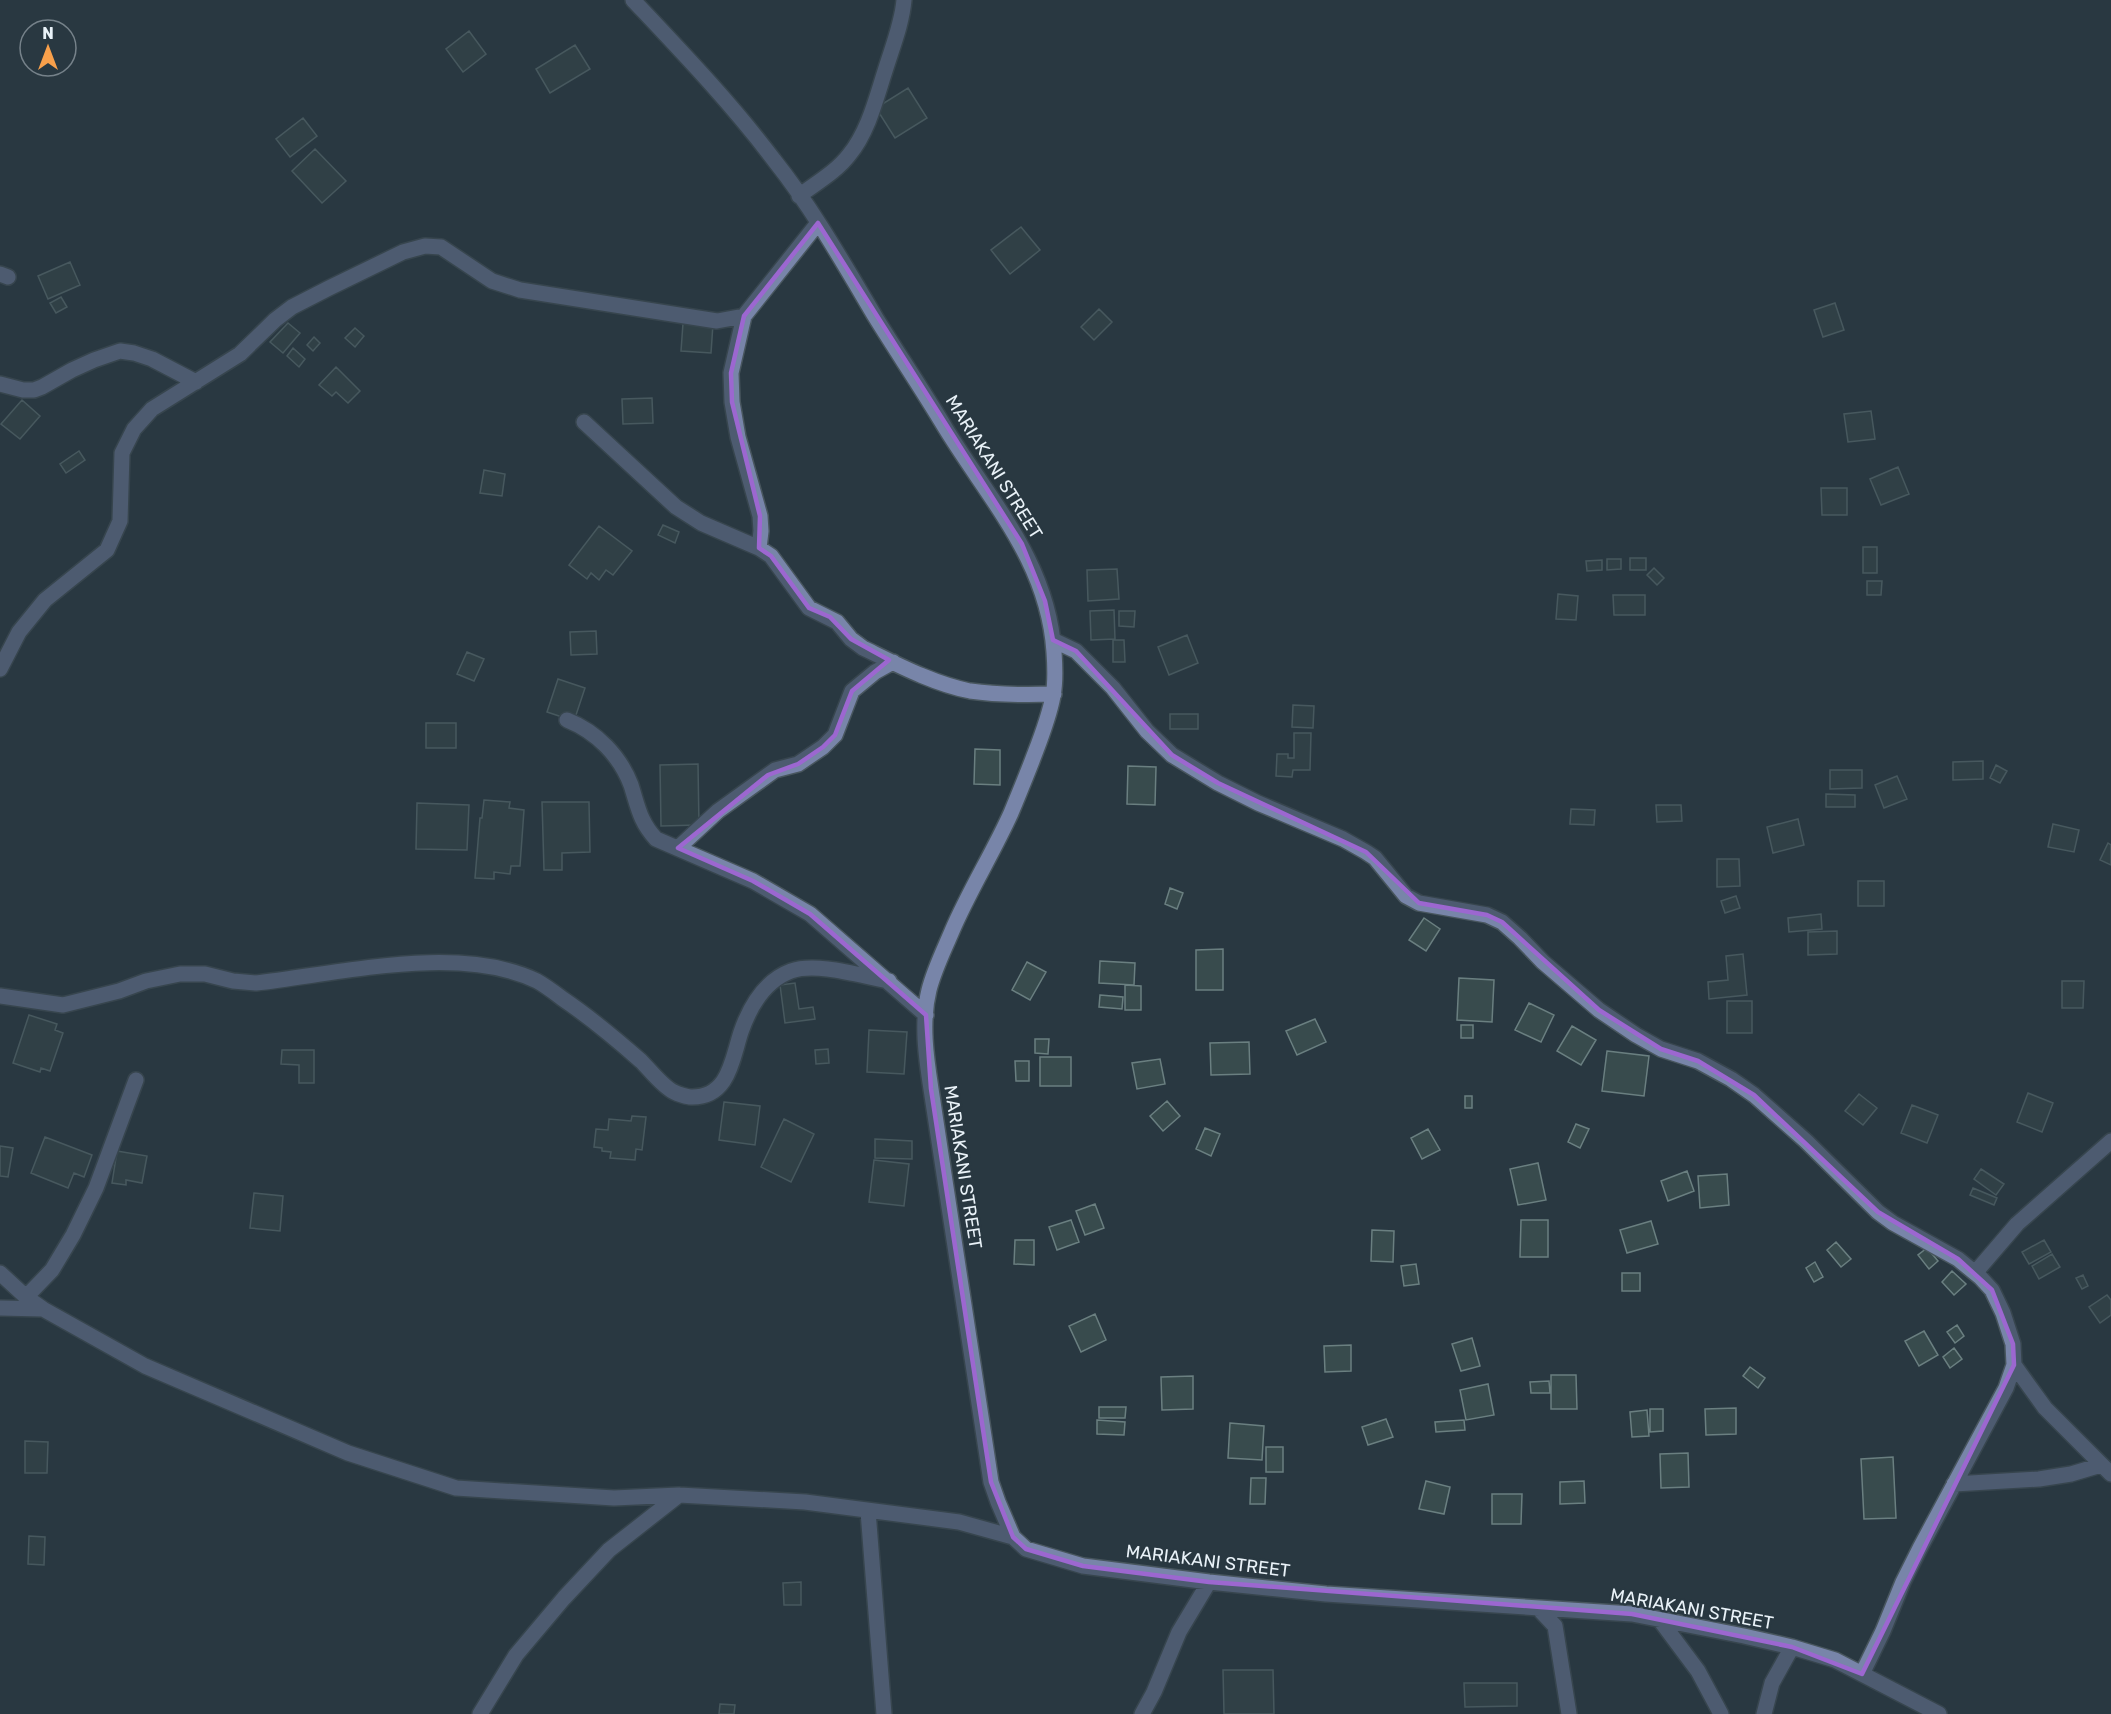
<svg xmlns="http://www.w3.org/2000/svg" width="2111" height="1714" font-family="Rubik,sans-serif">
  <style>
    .building { fill: #384b4d; stroke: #6a7f80; stroke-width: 1.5 }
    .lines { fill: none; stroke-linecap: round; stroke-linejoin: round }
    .minor-casing { stroke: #48565e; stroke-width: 18 }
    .minor { stroke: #7885a9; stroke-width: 15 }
    .marked { fill: none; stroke: #9c67d0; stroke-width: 4.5; stroke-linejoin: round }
    .labels { text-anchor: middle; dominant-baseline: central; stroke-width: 4.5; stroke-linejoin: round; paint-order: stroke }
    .street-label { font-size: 18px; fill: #e9f2f8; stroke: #293841 }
  </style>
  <rect width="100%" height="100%" fill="#293841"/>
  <path class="building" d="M 469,31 L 486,54 L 463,72 L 446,49 Z
    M 575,45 L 590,69 L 550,93 L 536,69 Z
    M 908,88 L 927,118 L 895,138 L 876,108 Z
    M 303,118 L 317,136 L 290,157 L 276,139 Z
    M 315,149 L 346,181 L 322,203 L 292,171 Z
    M 1021,227 L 1040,250 L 1010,274 L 991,250 Z
    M 70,262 L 80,285 L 48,299 L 38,276 Z
    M 61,297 L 67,307 L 56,313 L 50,303 Z
    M 1835,303 L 1844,330 L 1823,337 L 1814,310 Z
    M 1099,309 L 1112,322 L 1094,340 L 1081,327 Z
    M 288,323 L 300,333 L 283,353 L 270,342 Z
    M 683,323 L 713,324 L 711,353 L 681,351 Z
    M 355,328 L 364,336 L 355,347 L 345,338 Z
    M 314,337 L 320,343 L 313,351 L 307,345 Z
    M 293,348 L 305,359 L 299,367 L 287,356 Z
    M 336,367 L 360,391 L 348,403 L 336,392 L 332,396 L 319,385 Z
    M 652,398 L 653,423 L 623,424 L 622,399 Z
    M 22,400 L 40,416 L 20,439 L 1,424 Z
    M 1871,411 L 1875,439 L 1848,442 L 1844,414 Z
    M 79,451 L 85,460 L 66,473 L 60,464 Z
    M 1898,467 L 1909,494 L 1881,505 L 1870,479 Z
    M 484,470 L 505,474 L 502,496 L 480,493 Z
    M 1821,488 L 1847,488 L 1847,515 L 1822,515 Z
    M 663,525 L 679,532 L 675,543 L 658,535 Z
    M 599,526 L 632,551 L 613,575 L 606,570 L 599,580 L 591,573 L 587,579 L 569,565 Z
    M 1863,547 L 1877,547 L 1877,573 L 1863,573 Z
    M 1630,558 L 1646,558 L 1646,570 L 1630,570 Z
    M 1607,559 L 1621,559 L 1621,569 L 1607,570 Z
    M 1602,560 L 1602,570 L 1587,571 L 1586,561 Z
    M 1654,568 L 1664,578 L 1657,585 L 1647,575 Z
    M 1117,569 L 1119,599 L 1088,601 L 1087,570 Z
    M 1867,581 L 1882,581 L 1881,595 L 1867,595 Z
    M 1558,594 L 1578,596 L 1576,620 L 1556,619 Z
    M 1613,595 L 1645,595 L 1645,615 L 1614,615 Z
    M 1114,610 L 1115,639 L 1091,640 L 1090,611 Z
    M 1119,611 L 1135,611 L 1134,627 L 1119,626 Z
    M 596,631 L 597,654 L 571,655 L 570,632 Z
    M 1187,635 L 1198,663 L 1169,675 L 1158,647 Z
    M 1113,640 L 1124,640 L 1125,662 L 1113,662 Z
    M 467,652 L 484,659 L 474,681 L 457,674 Z
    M 558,679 L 585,688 L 574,721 L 547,712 Z
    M 1293,705 L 1314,706 L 1313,728 L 1292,727 Z
    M 1170,714 L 1198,714 L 1198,729 L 1170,729 Z
    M 426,723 L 456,723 L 456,748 L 426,748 Z
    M 1294,733 L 1311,733 L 1310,770 L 1293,770 L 1292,777 L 1276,776 L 1277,754 L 1288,754 L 1288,758 L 1294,758 Z
    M 975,749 L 1000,750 L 1000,785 L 974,784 Z
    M 1983,761 L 1983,779 L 1953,780 L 1953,762 Z
    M 698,764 L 699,825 L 661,826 L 660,765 Z
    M 1996,765 L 2007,771 L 2000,783 L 1990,778 Z
    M 1128,766 L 1156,767 L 1155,805 L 1127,804 Z
    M 1830,770 L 1862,770 L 1862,788 L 1830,789 Z
    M 1897,776 L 1907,799 L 1884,808 L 1875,785 Z
    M 1826,794 L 1855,795 L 1855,807 L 1826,807 Z
    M 484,800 L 510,802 L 509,808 L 524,810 L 520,866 L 511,866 L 510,874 L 494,872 L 494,879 L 475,878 L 480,818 L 482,818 Z
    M 542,802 L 589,802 L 590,852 L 562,853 L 562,870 L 544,870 Z
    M 417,803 L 469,805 L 467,850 L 416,849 Z
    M 1656,805 L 1681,805 L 1682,821 L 1657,822 Z
    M 1571,809 L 1595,810 L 1594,825 L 1570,824 Z
    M 1798,819 L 1804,845 L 1773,853 L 1767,827 Z
    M 2053,824 L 2079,830 L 2074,852 L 2048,847 Z
    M 2108,843 L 2111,845 L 2111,865 L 2100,860 Z
    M 1717,859 L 1739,859 L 1740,886 L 1717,887 Z
    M 1858,881 L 1884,881 L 1884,906 L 1858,906 Z
    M 1170,888 L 1183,893 L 1177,909 L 1165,904 Z
    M 1736,896 L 1740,908 L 1725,913 L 1721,901 Z
    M 1821,914 L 1822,929 L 1789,932 L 1788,918 Z
    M 1424,918 L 1440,929 L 1426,951 L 1409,940 Z
    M 1837,931 L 1837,954 L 1808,955 L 1808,932 Z
    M 1223,949 L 1223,990 L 1196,990 L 1196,950 Z
    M 1743,954 L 1747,995 L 1709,999 L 1708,982 L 1728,980 L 1726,956 Z
    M 1100,961 L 1135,963 L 1134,985 L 1099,983 Z
    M 1027,962 L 1046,972 L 1030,1000 L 1012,990 Z
    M 1459,978 L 1494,980 L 1492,1022 L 1457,1020 Z
    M 2062,981 L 2084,981 L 2083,1008 L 2062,1008 Z
    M 795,983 L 799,1009 L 813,1007 L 815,1019 L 785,1023 L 780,985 Z
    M 1125,985 L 1141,986 L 1141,1010 L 1125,1010 Z
    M 1100,995 L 1123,997 L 1122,1009 L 1099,1007 Z
    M 1727,1001 L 1752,1001 L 1752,1033 L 1727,1033 Z
    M 1529,1003 L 1554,1015 L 1541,1042 L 1515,1030 Z
    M 29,1015 L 57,1024 L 55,1030 L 63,1033 L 50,1071 L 41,1068 L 40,1072 L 13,1063 Z
    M 1315,1019 L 1326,1042 L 1297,1055 L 1286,1031 Z
    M 1461,1025 L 1473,1025 L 1473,1038 L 1461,1038 Z
    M 1572,1026 L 1596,1040 L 1581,1065 L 1557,1051 Z
    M 869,1030 L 907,1032 L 904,1074 L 867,1072 Z
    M 1035,1039 L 1049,1039 L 1048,1054 L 1035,1053 Z
    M 1249,1042 L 1250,1074 L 1211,1075 L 1210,1043 Z
    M 828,1049 L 829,1063 L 816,1064 L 815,1050 Z
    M 282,1050 L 314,1050 L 314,1083 L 299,1083 L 299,1065 L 281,1064 Z
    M 1607,1051 L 1649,1056 L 1644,1096 L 1602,1091 Z
    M 1040,1057 L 1071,1057 L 1071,1086 L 1040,1086 Z
    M 1160,1059 L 1165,1084 L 1137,1089 L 1132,1063 Z
    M 1015,1061 L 1029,1061 L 1029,1081 L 1016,1081 Z
    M 2028,1093 L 2053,1103 L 2042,1132 L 2017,1122 Z
    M 1859,1094 L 1877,1108 L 1863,1125 L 1845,1111 Z
    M 1465,1096 L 1472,1096 L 1472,1108 L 1465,1108 Z
    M 1167,1101 L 1180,1116 L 1163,1131 L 1150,1116 Z
    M 724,1102 L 760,1106 L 755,1145 L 719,1140 Z
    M 1912,1105 L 1938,1115 L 1927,1143 L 1901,1133 Z
    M 632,1116 L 646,1117 L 642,1150 L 636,1149 L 635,1160 L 610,1158 L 611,1152 L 602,1151 L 602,1148 L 594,1147 L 596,1129 L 608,1130 L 609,1119 L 631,1121 Z
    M 784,1119 L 814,1134 L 791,1182 L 761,1167 Z
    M 1576,1124 L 1589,1129 L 1580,1148 L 1568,1142 Z
    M 1205,1128 L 1220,1134 L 1211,1156 L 1196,1149 Z
    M 1428,1129 L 1440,1150 L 1422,1159 L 1411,1138 Z
    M 45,1137 L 92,1155 L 84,1177 L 74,1173 L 68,1188 L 31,1173 Z
    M 875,1139 L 912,1141 L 912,1159 L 875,1158 Z
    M 0,1146 L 13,1148 L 8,1177 L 0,1176 Z
    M 117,1151 L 147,1156 L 142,1183 L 126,1180 L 126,1185 L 112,1183 Z
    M 874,1160 L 909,1164 L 904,1206 L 869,1202 Z
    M 1538,1163 L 1546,1200 L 1518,1205 L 1510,1169 Z
    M 1981,1169 L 2004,1184 L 1996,1195 L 1974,1179 Z
    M 1687,1171 L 1694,1191 L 1668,1201 L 1661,1181 Z
    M 1727,1174 L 1729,1205 L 1700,1208 L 1698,1176 Z
    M 1973,1188 L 1997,1198 L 1994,1205 L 1970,1195 Z
    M 254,1193 L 283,1196 L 280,1231 L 250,1228 Z
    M 1095,1204 L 1104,1228 L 1085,1235 L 1076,1211 Z
    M 1071,1220 L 1079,1242 L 1057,1250 L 1049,1227 Z
    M 1521,1220 L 1548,1220 L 1548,1257 L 1520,1257 Z
    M 1651,1221 L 1658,1244 L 1627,1253 L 1620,1230 Z
    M 1372,1230 L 1394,1231 L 1393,1262 L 1371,1261 Z
    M 1015,1240 L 1034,1240 L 1034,1265 L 1014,1264 Z
    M 2044,1240 L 2051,1252 L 2029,1264 L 2022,1252 Z
    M 1836,1242 L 1851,1259 L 1841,1267 L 1827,1250 Z
    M 1927,1248 L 1938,1261 L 1929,1269 L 1918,1255 Z
    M 2052,1254 L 2060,1267 L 2039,1279 L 2032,1266 Z
    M 1815,1262 L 1823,1277 L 1814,1282 L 1806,1268 Z
    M 1416,1264 L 1419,1284 L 1404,1286 L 1401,1266 Z
    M 1952,1271 L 1966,1284 L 1954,1295 L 1942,1282 Z
    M 1622,1273 L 1640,1273 L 1640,1291 L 1622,1291 Z
    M 2083,1275 L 2088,1286 L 2082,1289 L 2076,1278 Z
    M 2107,1295 L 2111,1300 L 2111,1315 L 2100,1323 L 2089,1307 Z
    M 1095,1314 L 1106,1340 L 1081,1352 L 1069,1326 Z
    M 1957,1325 L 1964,1336 L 1955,1343 L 1947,1332 Z
    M 1924,1331 L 1938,1355 L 1919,1366 L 1905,1341 Z
    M 1472,1338 L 1480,1366 L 1461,1371 L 1452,1344 Z
    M 1351,1345 L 1351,1371 L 1325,1372 L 1324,1346 Z
    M 1954,1348 L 1962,1359 L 1950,1368 L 1943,1357 Z
    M 1750,1367 L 1765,1378 L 1758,1388 L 1743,1376 Z
    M 1551,1375 L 1576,1375 L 1577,1409 L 1551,1409 Z
    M 1193,1376 L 1193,1409 L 1162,1410 L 1161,1377 Z
    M 1549,1381 L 1550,1393 L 1531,1393 L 1530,1382 Z
    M 1488,1384 L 1494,1415 L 1466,1420 L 1460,1390 Z
    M 1099,1407 L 1126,1407 L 1125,1418 L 1099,1418 Z
    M 1736,1408 L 1736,1434 L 1706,1435 L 1705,1409 Z
    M 1650,1409 L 1663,1409 L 1663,1431 L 1650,1432 Z
    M 1647,1410 L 1649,1436 L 1632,1437 L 1630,1412 Z
    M 1386,1419 L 1393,1437 L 1368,1445 L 1362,1427 Z
    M 1097,1420 L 1125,1422 L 1124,1435 L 1097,1434 Z
    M 1464,1420 L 1465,1430 L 1436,1432 L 1435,1422 Z
    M 1230,1423 L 1264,1426 L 1262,1460 L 1228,1458 Z
    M 25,1441 L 48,1442 L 47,1473 L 25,1473 Z
    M 1266,1447 L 1283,1447 L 1283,1472 L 1266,1472 Z
    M 1688,1453 L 1689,1487 L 1661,1488 L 1660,1454 Z
    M 1893,1457 L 1896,1518 L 1864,1519 L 1861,1459 Z
    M 1251,1478 L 1266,1478 L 1265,1504 L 1250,1504 Z
    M 1426,1481 L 1450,1487 L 1444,1514 L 1419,1509 Z
    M 1584,1481 L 1585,1503 L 1560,1504 L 1560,1482 Z
    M 1492,1494 L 1522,1494 L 1521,1524 L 1492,1524 Z
    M 29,1536 L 45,1537 L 44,1565 L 28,1564 Z
    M 801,1582 L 801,1605 L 784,1605 L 783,1583 Z
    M 1223,1670 L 1273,1670 L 1274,1714 L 1224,1714 Z
    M 1464,1683 L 1517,1683 L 1517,1706 L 1465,1707 Z
    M 720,1704 L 735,1705 L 734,1714 L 719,1714 Z"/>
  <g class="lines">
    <defs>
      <path id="minor" d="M 633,0 C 682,52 731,103 774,160 C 813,209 844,264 876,318 C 899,355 924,392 946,429 C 991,502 1048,562 1054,652 C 1055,666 1056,681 1053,696 C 1049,718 1040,740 1032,761 C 1025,779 1018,796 1011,813 C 993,853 969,891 952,931 C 944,950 934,970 929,990 C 921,1022 926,1057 931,1089 L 991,1482 L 998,1502 L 1013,1537 L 1026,1549 L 1083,1566 L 1209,1582 L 1326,1594 L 1632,1614 L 1744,1636 L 1792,1647 L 1835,1660 L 1939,1714
        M 799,196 C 816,183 836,172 849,155 C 868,132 876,99 885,71 C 892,48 902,24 904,0
        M 0,274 L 8,277
        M 0,384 L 23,390 L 34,390 L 42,387 L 72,370 L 94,360 L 120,351 L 134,353 L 152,359 L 196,382
        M 584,422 L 676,507 L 701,523 L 759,548 L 771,556 L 809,608 L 837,622 L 851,639 L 863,648 C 896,664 934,684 970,691 C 998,695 1026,695 1054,694
        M 759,548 L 761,531 L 760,516 L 738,437 L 732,402 L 731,373 L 744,316 L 818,223
        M 1053,640 L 1076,651 L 1113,688 L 1147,731 L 1172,755 L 1218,783 L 1258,803 L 1343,839 L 1366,852 L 1375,858 L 1406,896 L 1419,903 L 1487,915 L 1502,922 L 1520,938 L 1543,962 L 1599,1010 L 1636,1035 L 1661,1049 L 1698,1061 L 1731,1079 L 1754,1095 L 1806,1141 L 1878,1212 L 1893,1223 L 1958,1259 L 1980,1277 L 1992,1290 L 2003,1313 L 2013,1344 L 2014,1365 L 2006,1388 L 1920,1548 L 1903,1582 L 1883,1631 L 1862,1674
        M 0,669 L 19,632 L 45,600 L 107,550 L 120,521 L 122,453 L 134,429 L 152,409 L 240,354 L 275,320 L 292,307 L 329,288 L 403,252 L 425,246 L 441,247 L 492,281 L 520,290 L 717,321 L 744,316
        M 567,720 C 597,732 620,756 631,785 C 638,807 640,822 656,839 L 753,881 L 810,914 L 926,1015
        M 678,848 L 718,811 L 768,775 L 775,770 L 798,764 L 823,747 L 835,735 L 852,691 L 875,672 L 893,662
        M 0,996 L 63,1005 L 119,991 L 146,981 L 180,974 L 205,974 L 233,981 L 256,983 C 338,974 459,943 537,981 C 546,986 555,993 563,999 C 591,1018 616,1039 641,1061 C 650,1070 663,1087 674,1092 C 678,1094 687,1097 691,1097 C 729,1098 732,1059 741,1032 C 750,1006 764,981 791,971 C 817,962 861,976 889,981
        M 0,1273 L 26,1297 L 43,1309 L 145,1366 L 348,1453 L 456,1488 L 614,1498 L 679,1495 L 805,1502 L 959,1522 L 1013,1537
        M 1975,1273 L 2017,1224 L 2111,1141
        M 26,1297 L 52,1270 L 73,1235 L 96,1188 L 136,1080
        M 0,1308 L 43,1309
        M 2014,1365 L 2045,1408 L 2111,1474
        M 1954,1484 L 2039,1479 L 2071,1474 L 2101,1465
        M 868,1511 L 884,1714
        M 1539,1609 L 1555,1626 L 1569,1714
        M 1660,1620 L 1698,1671 L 1721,1714
        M 480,1714 L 516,1655 L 564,1598 L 609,1550 L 679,1495
        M 1142,1714 L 1154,1692 L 1179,1632 L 1209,1582
        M 1764,1714 L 1772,1683 L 1792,1647"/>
    </defs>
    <use href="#minor" class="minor-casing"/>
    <use href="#minor" class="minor"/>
  </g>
  <path d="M0 0H2111V1714H0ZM 818,223 L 1022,544 L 1045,601 L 1053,640 L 1076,651 L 1172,755 L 1218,783 L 1366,852 L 1419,903 L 1487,915 L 1502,922 L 1599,1010 L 1661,1049 L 1698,1061 L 1754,1095 L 1878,1212 L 1958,1259 L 1992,1290 L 2013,1344 L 2014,1365 L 1862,1674 L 1792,1647 L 1632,1614 L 1209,1582 L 1083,1566 L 1026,1549 L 1013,1537 L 991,1482 L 931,1089 L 926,1015 L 810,914 L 753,881 L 678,848 L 768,775 L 798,764 L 823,747 L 835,735 L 852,691 L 889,660 L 851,639 L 830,617 L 809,608 L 771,556 L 759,548 L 760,516 L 732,402 L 731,373 L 744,316 Z" fill="#293841" fill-opacity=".55" fill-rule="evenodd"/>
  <path class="marked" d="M 818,223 L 1022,544 L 1045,601 L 1053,640 L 1076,651 L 1172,755 L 1218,783 L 1366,852 L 1419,903 L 1487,915 L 1502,922 L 1599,1010 L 1661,1049 L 1698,1061 L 1754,1095 L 1878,1212 L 1958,1259 L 1992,1290 L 2013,1344 L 2014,1365 L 1862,1674 L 1792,1647 L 1632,1614 L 1209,1582 L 1083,1566 L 1026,1549 L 1013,1537 L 991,1482 L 931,1089 L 926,1015 L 810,914 L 753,881 L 678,848 L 768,775 L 798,764 L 823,747 L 835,735 L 852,691 L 889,660 L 851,639 L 830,617 L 809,608 L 771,556 L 759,548 L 760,516 L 732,402 L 731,373 L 744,316 Z"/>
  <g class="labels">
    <g class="street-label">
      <text transform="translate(994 467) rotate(58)">MARIAKANI STREET</text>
      <text transform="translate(963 1167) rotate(81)">MARIAKANI STREET</text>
      <text transform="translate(1208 1561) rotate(7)">MARIAKANI STREET</text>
      <text transform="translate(1692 1609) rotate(10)">MARIAKANI STREET</text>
    </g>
  </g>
  <g transform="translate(48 48)"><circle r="28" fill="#293841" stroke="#76828a" stroke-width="1.5"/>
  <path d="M0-4.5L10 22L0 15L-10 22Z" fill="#f8a04b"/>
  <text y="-9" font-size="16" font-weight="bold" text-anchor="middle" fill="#e9f2f8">N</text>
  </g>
</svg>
